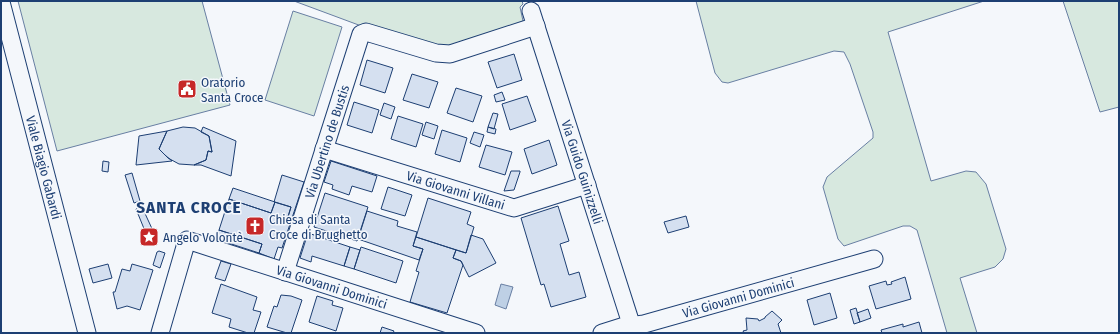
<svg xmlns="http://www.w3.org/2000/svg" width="1120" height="334" font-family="'Fira Sans Condensed',sans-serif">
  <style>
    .green { fill: #d7e8df; stroke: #687fa3 }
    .water { fill: #bed0e5; stroke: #687fa3 }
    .building { fill: #d5e0f0; stroke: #1d3f73 }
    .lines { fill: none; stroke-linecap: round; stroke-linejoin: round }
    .minor-casing { stroke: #1d3f73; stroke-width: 19 }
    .minor { stroke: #f4f7fb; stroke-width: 17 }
    .labels { text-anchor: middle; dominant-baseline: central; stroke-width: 3; stroke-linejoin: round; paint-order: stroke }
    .poi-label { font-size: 13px; fill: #1d3f73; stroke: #f4f7fb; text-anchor: start }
    .street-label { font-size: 13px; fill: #1d3f73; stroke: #f4f7fb }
    .district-label { font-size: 17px; font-weight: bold; letter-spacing: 1px; fill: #1d3f73; stroke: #f4f7fb }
  </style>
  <rect width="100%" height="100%" fill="#f4f7fb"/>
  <path class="green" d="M 18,1 L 202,1 L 230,105 L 57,151 Z
    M 294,1 L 522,1 L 523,4 L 520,7 L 523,21 L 518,28 L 449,49 L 426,50 Z
    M 696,1 L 984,1 L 888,32 L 931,181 L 966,171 L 976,172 L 986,184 L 1006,249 L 1003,259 L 995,267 L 960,278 L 977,333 L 947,333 L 917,230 L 910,226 L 903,226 L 844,246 L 838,239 L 823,187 L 827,177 L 873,138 L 873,132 L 850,64 L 844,52 L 834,51 L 728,83 L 722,82 L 715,73 Z
    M 1063,1 L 1119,1 L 1119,107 L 1100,112 Z
    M 293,11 L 342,27 L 314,116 L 265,100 Z"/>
  <path class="water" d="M 501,284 L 513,287 L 506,309 L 495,305 Z"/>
  <path class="building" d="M 514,54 L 522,80 L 497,88 L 488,62 Z
    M 367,60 L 393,68 L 385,93 L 360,85 Z
    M 412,74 L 438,82 L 429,108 L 403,100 Z
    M 456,88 L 482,96 L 473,122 L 447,113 Z
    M 502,92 L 505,100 L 496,102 L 494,95 Z
    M 527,96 L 536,121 L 510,130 L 502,104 Z
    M 354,102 L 379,110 L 372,133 L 347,125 Z
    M 384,103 L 395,107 L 391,119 L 380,115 Z
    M 493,113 L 498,114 L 494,129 L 488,127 Z
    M 398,116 L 423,124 L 416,147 L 391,139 Z
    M 426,122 L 438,126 L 434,139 L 422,135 Z
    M 183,127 L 195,128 L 209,136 L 212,152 L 208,151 L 206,160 L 194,165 L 179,164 L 168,158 L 159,149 L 167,131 Z
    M 203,127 L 236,141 L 231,176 L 201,165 L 194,165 L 206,160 L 208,151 L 212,152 L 209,136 L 201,132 Z
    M 488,127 L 496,129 L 495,134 L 487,132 Z
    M 442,130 L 467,138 L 460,162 L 435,154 Z
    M 167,131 L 159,149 L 165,155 L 172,161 L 136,165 L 139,136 Z
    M 474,132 L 484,135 L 480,147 L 470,143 Z
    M 549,140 L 557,165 L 532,174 L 524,149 Z
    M 486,145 L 512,152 L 505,175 L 479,167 Z
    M 103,161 L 109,162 L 108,172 L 102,171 Z
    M 331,161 L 377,176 L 372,192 L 352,186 L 349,195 L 332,189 L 333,185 L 324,182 Z
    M 511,171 L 520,171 L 520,172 L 514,190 L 504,191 Z
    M 132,173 L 140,201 L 134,203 L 125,175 Z
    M 282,175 L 304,182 L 291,221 L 287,220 L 291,207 L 274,202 Z
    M 388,187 L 412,195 L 405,216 L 381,209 Z
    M 233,188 L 275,202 L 271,213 L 229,199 Z
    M 325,193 L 368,207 L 357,241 L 314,227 Z
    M 428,198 L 471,212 L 467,224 L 474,227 L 466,253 L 416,237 Z
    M 229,199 L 271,213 L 275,202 L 291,207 L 287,220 L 291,221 L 282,248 L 278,247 L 274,259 L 259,253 L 262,244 L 219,230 Z
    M 558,206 L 569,241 L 560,244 L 569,275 L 579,272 L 586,297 L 551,307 L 544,284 L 541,285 L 521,218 Z
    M 142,207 L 154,233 L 147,236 L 136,209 Z
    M 367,211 L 398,221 L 397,226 L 417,232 L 413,246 L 423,249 L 419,260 L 358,239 Z
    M 686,216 L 689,227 L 668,233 L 664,222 Z
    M 219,230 L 262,244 L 259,253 L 216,239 Z
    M 308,233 L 350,247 L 344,266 L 312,256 L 311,262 L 300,258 Z
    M 471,235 L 483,239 L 496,263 L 469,277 L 461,261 L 453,258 L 456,250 L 466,253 Z
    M 416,237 L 456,250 L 453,258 L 461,261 L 463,265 L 447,313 L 410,302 L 419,272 L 416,271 L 423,249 L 413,246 Z
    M 350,247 L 360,250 L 354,269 L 344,266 Z
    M 361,247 L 403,261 L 396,283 L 354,269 Z
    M 159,251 L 165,253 L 160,268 L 153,265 L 157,252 Z
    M 221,261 L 231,264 L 225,281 L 215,278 Z
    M 108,264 L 112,278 L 93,283 L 89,269 Z
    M 132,264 L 153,270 L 140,310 L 127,306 L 117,309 L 113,292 L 115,292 L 122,269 L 130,271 Z
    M 905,277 L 911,299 L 876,309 L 869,286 L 886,281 L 887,285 L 892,284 L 891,282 Z
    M 221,284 L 257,297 L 253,310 L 261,312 L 254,333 L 248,333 L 229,327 L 231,319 L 212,313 Z
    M 830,293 L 837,318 L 814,325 L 807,300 Z
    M 281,295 L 291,296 L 302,300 L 291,333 L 287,333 L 267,327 L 274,306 L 277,307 Z
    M 317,296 L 333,301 L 332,305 L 343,308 L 336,331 L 309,322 Z
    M 856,308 L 860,322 L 854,324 L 850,310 Z
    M 868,309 L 871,318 L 860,322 L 857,313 Z
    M 772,311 L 782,320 L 778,324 L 781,333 L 744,333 L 743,331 L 747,330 L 746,318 L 758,319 L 759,321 L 765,318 L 765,317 Z
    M 919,322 L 922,333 L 882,333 L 881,330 L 903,324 L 903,327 Z
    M 382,327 L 394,331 L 393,333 L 380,333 Z"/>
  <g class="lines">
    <defs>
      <g id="minor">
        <path id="s1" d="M 1,2 L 87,333"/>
        <path id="s2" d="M 531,11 L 634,333"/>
        <path id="s3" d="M 324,149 L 514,208 L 587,185"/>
        <path id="s4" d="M 285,272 L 361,34 L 366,32 L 436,53 L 450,54 L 536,26"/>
        <path id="s5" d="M 160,333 L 187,240 L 476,333"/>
        <path id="s6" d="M 602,333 L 621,327 L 644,324 L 874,259"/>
      </g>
    </defs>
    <use href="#minor" class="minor-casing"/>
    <use href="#minor" class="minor"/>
  </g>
  <defs>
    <symbol id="civic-square" viewBox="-11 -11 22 22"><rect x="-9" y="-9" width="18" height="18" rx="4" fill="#c62828" stroke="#f4f7fb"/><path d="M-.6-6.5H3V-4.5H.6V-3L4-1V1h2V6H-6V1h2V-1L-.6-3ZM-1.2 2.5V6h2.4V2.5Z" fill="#fff"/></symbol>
    <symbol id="church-square" viewBox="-11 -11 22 22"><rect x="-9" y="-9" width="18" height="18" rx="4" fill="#c62828" stroke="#f4f7fb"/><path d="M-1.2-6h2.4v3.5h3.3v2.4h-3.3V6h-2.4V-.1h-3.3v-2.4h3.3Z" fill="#fff"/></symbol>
    <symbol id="sight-square" viewBox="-11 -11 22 22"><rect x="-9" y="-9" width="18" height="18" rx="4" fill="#c62828" stroke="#f4f7fb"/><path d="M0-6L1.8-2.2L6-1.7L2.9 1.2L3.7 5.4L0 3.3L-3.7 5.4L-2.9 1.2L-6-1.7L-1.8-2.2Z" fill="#fff"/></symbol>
  </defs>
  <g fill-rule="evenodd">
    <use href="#civic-square" x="176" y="78" width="22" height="22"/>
    <use href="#church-square" x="244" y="215" width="22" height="22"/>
    <use href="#sight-square" x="138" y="226" width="22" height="22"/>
  </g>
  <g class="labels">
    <g class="poi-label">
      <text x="201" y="82">Oratorio<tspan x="201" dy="15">Santa Croce</tspan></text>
      <text x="269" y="219">Chiesa di Santa<tspan x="269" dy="15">Croce di Brughetto</tspan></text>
      <text x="163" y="237">Angelo Volontè</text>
    </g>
    <g class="street-label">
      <text stroke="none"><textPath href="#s4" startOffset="137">Via Ubertino de Bustis</textPath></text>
      <text stroke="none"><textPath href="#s1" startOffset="171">Viale Biagio Gabardi</textPath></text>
      <text stroke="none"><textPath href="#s2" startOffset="169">Via Guido Guinizzelli</textPath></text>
      <text stroke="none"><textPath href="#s3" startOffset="138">Via Giovanni Villani</textPath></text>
      <text stroke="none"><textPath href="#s5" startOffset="249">Via Giovanni Dominici</textPath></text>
      <text stroke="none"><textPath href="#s6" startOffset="141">Via Giovanni Dominici</textPath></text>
    </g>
    <g class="district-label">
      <text x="189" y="207">SANTA CROCE</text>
    </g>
  </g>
  <rect width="1120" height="334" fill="none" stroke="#1d3f73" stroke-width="4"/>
</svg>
